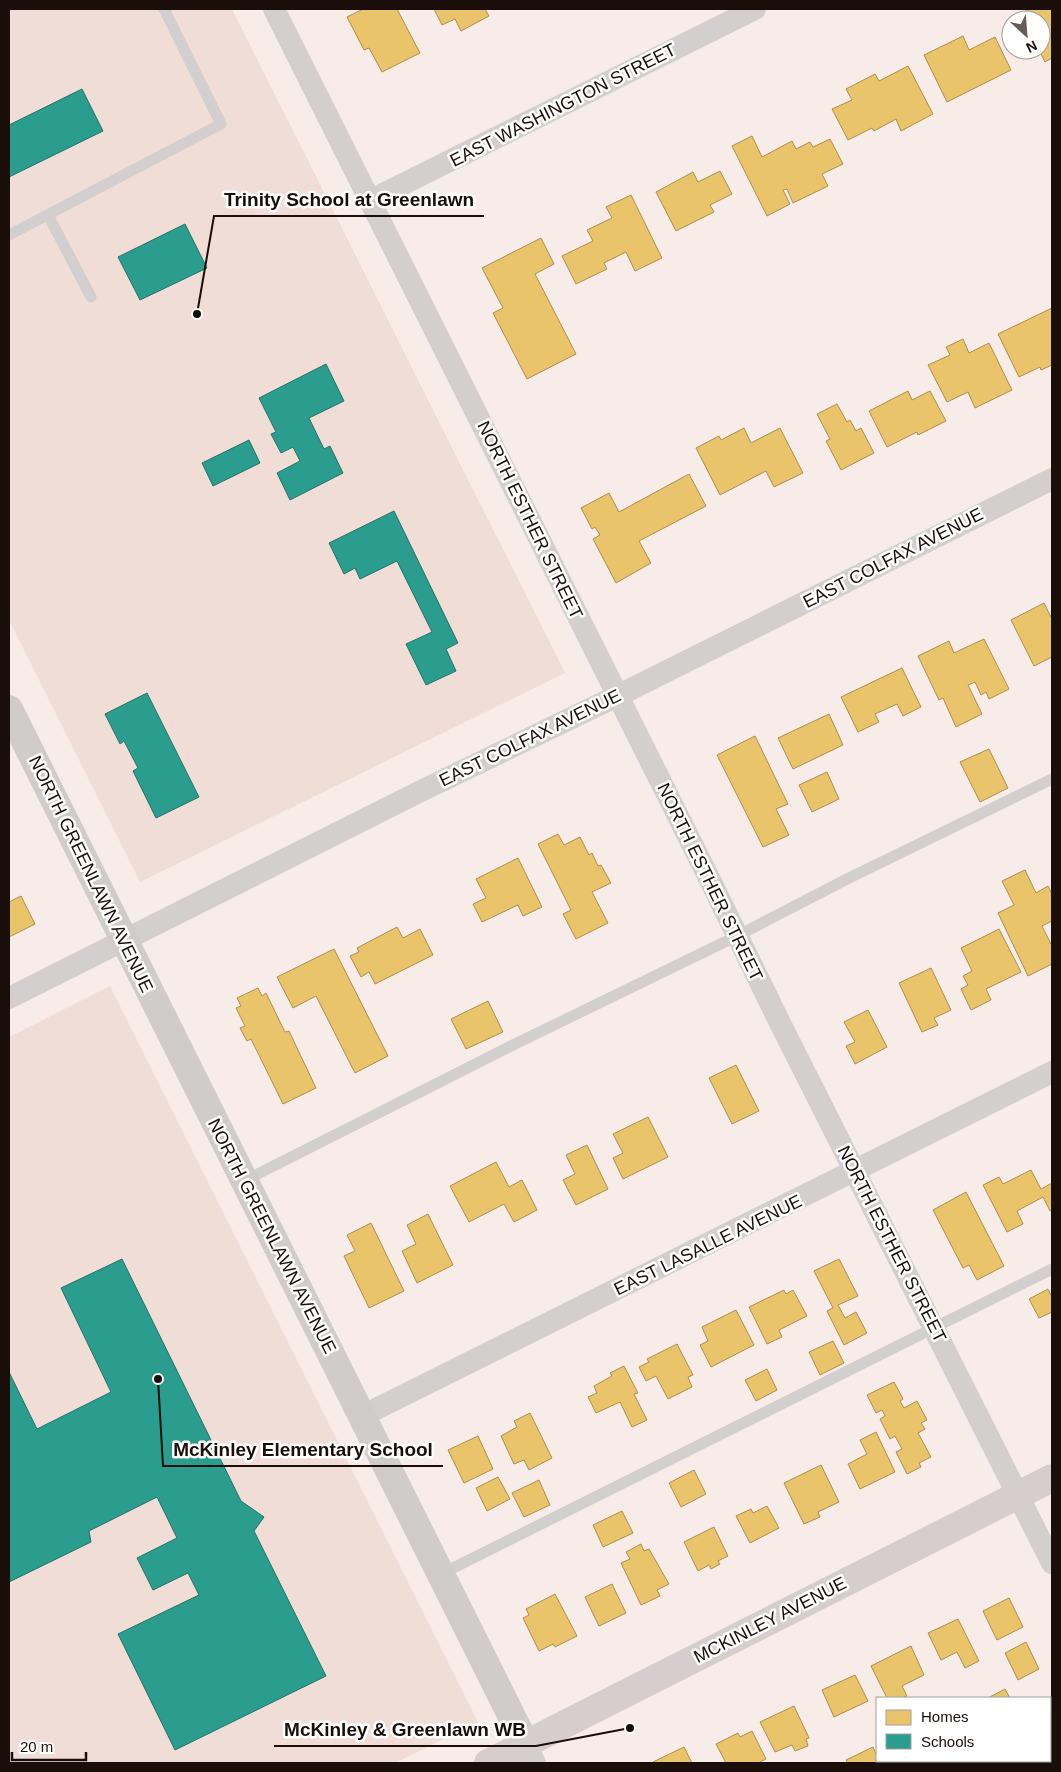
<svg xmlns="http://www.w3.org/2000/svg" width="1061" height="1772" font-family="Arial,sans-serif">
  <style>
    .built { fill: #f0ddd6 }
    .homes { fill: #e9c46a; stroke: #ab8d4d }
    .schools { fill: #2a9d8f; stroke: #257267 }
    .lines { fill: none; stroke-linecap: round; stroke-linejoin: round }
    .lane { stroke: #d2cfce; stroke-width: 11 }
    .street { stroke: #d2cfce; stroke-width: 22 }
    .secondary { stroke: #d1cccc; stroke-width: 28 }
    .primary { stroke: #d6cdce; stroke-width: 28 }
    .labels { text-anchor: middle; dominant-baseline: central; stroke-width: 5; stroke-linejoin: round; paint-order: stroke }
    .street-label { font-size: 18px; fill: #190e0a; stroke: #fff }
    .leader { fill: none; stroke: #190e0a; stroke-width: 2 }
    .callout-dot { fill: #190e0a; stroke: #fff; stroke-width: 2 }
    .callout-label { font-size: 19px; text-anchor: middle; font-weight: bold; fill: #190e0a; stroke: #fff; stroke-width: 5; stroke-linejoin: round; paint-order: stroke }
  </style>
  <rect width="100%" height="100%" fill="#f8ece8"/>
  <path class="built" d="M 9,9 L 232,9 L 565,673 L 140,882 L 9,620 Z
    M 110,986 L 478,1722 L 395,1763 L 9,1763 L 9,1037 Z"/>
  <path class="homes" d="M 363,9 L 397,9 L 420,53 L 382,72 L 369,48 L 364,50 L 347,17 Z
    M 434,9 L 485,9 L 489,16 L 461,31 L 455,19 L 442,25 Z
    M 1030,9 L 1052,9 L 1052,58 L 1045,62 L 1039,50 L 1041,50 L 1041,20 L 1025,20 L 1021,13 Z
    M 963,36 L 969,50 L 995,37 L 1011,70 L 947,102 L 924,55 Z
    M 908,66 L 933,114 L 901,131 L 896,119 L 874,131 L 872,128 L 848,140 L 832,109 L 852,100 L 846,89 L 875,74 L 879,81 Z
    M 752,136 L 762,157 L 792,141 L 796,149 L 810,142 L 813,147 L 830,139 L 843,164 L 822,174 L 828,186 L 793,203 L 787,189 L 783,190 L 790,204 L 767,216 L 732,146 Z
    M 720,171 L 732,194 L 710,205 L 714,212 L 676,231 L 656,192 L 693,172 L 698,182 Z
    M 631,195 L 662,258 L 635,271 L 626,252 L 604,263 L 607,269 L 576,284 L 562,256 L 593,241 L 587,230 L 612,218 L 606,207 Z
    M 541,238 L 554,264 L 535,274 L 576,354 L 527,379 L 493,313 L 503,308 L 482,268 Z
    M 1052,308 L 1052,365 L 1041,370 L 1040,367 L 1019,377 L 998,334 Z
    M 963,339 L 969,353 L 989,343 L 1012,390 L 975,408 L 968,392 L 947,402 L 928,365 L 950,355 L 946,347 Z
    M 908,391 L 912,400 L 930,391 L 946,421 L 918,435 L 917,432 L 887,447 L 869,411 Z
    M 837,404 L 847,422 L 850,420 L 856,431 L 861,428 L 874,453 L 841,470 L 826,441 L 830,439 L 817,414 Z
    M 744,428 L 751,443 L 780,428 L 803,473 L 774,487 L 766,471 L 720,495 L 696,448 L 719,436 L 721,440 Z
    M 689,474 L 706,506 L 639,541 L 651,563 L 616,583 L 593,539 L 600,535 L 595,527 L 592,529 L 581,508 L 609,493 L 619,512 Z
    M 1044,603 L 1052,619 L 1052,657 L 1034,666 L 1011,620 Z
    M 984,639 L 1009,689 L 989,699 L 986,692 L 981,695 L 975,682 L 968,685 L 982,714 L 956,727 L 943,698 L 939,700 L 918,656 L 949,641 L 954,653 Z
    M 902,668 L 921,707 L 903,716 L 897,704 L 875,714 L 879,722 L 858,732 L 841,697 Z
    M 829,714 L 843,745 L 793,769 L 778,738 Z
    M 755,736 L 788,804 L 776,809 L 789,835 L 763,847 L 717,755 Z
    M 989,749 L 1008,788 L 980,802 L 960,762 Z
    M 827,772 L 839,799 L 812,812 L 799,785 Z
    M 558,834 L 564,845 L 580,837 L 589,855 L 592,853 L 598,866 L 601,865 L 611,883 L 592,892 L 608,923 L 576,939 L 563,914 L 571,910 L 538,844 Z
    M 518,858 L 542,907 L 523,916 L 518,905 L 482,922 L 473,904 L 486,898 L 476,879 Z
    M 1025,870 L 1036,893 L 1048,886 L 1052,894 L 1052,921 L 1042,926 L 1052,946 L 1052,964 L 1028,976 L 998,913 L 1014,905 L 1002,881 Z
    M 21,896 L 35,924 L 9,937 L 9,902 Z
    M 397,927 L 403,938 L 420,929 L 433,955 L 375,984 L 369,972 L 361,977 L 350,956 L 359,952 L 357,948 Z
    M 999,929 L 1021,972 L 986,989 L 991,1000 L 971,1010 L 961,989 L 968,985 L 963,976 L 972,971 L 961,948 Z
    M 334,949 L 388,1056 L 355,1073 L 316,996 L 293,1008 L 277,977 Z
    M 931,968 L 951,1010 L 934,1018 L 938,1025 L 922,1032 L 899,983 Z
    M 258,988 L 262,996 L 266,993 L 285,1032 L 289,1031 L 316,1088 L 283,1104 L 251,1039 L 247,1041 L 240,1028 L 245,1026 L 236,1008 L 241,1006 L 237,998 Z
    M 488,1001 L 503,1032 L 466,1049 L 451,1019 Z
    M 868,1010 L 887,1047 L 855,1064 L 846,1046 L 855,1042 L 844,1022 Z
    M 736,1065 L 759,1111 L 732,1124 L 709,1078 Z
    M 648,1117 L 668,1157 L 623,1179 L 613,1158 L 623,1153 L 613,1134 Z
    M 587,1145 L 608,1189 L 576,1205 L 563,1180 L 575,1174 L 566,1155 Z
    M 496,1162 L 509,1187 L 522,1180 L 537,1210 L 514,1222 L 504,1204 L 469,1222 L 450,1186 Z
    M 1031,1170 L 1041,1189 L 1052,1183 L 1052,1210 L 1050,1211 L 1043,1197 L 1017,1211 L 1023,1224 L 1007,1232 L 983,1185 L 999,1177 L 1003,1184 Z
    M 966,1192 L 1004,1266 L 977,1280 L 969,1265 L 963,1268 L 933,1210 Z
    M 428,1214 L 453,1265 L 417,1283 L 402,1251 L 416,1244 L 407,1225 Z
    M 371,1223 L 404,1291 L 369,1308 L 344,1256 L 355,1251 L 347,1235 Z
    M 839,1259 L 858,1296 L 838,1305 L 845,1318 L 856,1312 L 867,1333 L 844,1345 L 827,1311 L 833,1308 L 814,1271 Z
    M 1048,1289 L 1052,1297 L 1052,1312 L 1039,1318 L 1029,1299 Z
    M 784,1290 L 786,1294 L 793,1290 L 807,1316 L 779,1330 L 782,1337 L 767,1344 L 749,1307 Z
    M 736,1310 L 754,1345 L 711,1367 L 700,1345 L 708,1341 L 702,1327 Z
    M 833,1341 L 844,1363 L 820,1375 L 809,1352 Z
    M 677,1344 L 693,1375 L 688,1377 L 692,1387 L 668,1399 L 656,1376 L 646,1381 L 639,1367 L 649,1362 L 647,1359 Z
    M 624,1366 L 638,1393 L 634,1394 L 647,1420 L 632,1427 L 620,1402 L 596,1413 L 588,1397 L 597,1393 L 594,1386 L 612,1376 L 610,1373 Z
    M 767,1369 L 777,1390 L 756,1401 L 745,1380 Z
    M 894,1382 L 903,1399 L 900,1401 L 904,1408 L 917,1401 L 927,1420 L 921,1423 L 925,1429 L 918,1433 L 931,1457 L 919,1463 L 921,1467 L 907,1474 L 896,1452 L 902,1449 L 895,1436 L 890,1439 L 880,1419 L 885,1416 L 882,1410 L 876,1413 L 867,1395 Z
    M 530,1413 L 552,1458 L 529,1470 L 524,1460 L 514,1464 L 501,1436 L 517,1427 L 514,1421 Z
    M 876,1432 L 895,1472 L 860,1489 L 848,1464 L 867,1454 L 860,1440 Z
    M 478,1436 L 493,1469 L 464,1483 L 448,1450 Z
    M 821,1465 L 839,1502 L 818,1512 L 820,1517 L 804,1524 L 784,1483 Z
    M 694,1470 L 706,1494 L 681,1507 L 669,1483 Z
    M 498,1477 L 510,1499 L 487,1511 L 476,1488 Z
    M 539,1480 L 550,1505 L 524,1517 L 512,1493 Z
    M 767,1506 L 779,1528 L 750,1543 L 736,1516 L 751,1509 L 753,1513 Z
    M 622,1511 L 633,1533 L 603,1547 L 593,1525 Z
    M 714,1527 L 728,1556 L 718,1561 L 720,1564 L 711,1569 L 709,1565 L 698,1571 L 684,1542 Z
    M 641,1544 L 644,1551 L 649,1549 L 669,1584 L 657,1590 L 660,1596 L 641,1605 L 621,1563 L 630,1559 L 626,1552 Z
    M 612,1584 L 626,1613 L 599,1626 L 585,1597 Z
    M 555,1594 L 577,1636 L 555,1647 L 553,1644 L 539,1651 L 523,1618 L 529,1615 L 526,1609 Z
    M 1009,1598 L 1023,1627 L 997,1640 L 983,1611 Z
    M 958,1619 L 979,1661 L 965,1668 L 957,1652 L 941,1660 L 928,1633 Z
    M 1026,1642 L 1039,1669 L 1018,1680 L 1005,1653 Z
    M 911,1646 L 924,1675 L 902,1686 L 907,1696 L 902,1698 L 887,1698 L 871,1666 Z
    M 855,1675 L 868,1701 L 834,1717 L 822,1690 Z
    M 1005,1689 L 1010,1698 L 988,1698 Z
    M 1052,1705 L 1052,1723 L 1050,1724 L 1050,1706 Z
    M 794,1706 L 809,1738 L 806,1739 L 808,1746 L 795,1751 L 792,1745 L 775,1752 L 760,1722 Z
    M 752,1731 L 766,1759 L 758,1763 L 726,1763 L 716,1744 L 738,1733 L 740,1737 Z
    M 684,1747 L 692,1763 L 654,1763 L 653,1762 Z
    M 873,1747 L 877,1756 L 877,1761 L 880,1761 L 881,1763 L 848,1763 L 846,1760 Z"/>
  <path class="schools" d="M 82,89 L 103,131 L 9,177 L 9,125 Z
    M 185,224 L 207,268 L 140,300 L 118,257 Z
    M 326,364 L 344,401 L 309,418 L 324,449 L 330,446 L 343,473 L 290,500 L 277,473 L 300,461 L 293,447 L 281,453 L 271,434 L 276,432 L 259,398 Z
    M 249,440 L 260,463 L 213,486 L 202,463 Z
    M 394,511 L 458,643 L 446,649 L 456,671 L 426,685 L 406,644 L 432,632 L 397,561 L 360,579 L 355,568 L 344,574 L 329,543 Z
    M 147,693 L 199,797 L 156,818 L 133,771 L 138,768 L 124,741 L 120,744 L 105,714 Z
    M 122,1259 L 241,1501 L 264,1517 L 254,1531 L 326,1676 L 175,1750 L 118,1634 L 199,1595 L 188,1573 L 153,1590 L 137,1558 L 177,1538 L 157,1497 L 89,1531 L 91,1542 L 9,1582 L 9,1372 L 37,1429 L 111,1392 L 61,1288 Z"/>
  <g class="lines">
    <path class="lane" d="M 48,215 L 91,297
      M 9,235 L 221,124 L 164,9
      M 244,1181 L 513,1045 L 737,936 L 849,878 L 1052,779
      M 441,1574 L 1052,1269"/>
    <path class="street" d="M 274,9 L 710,880 L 780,1023 L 1052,1563
      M 371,200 L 755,9
      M 9,998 L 421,791 L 617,696 L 1052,479
      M 362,1416 L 1052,1072
      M 526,1745 L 535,1763"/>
    <path class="secondary" d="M 9,709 L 526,1745"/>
    <path class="primary" d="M 488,1763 L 1052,1478"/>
  </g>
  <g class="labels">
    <g class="street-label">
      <text transform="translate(563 105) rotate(-27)">EAST WASHINGTON STREET</text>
      <text transform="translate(530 520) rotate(64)">NORTH ESTHER STREET</text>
      <text transform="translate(893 558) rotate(-27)">EAST COLFAX AVENUE</text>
      <text transform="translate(530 738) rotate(-26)">EAST COLFAX AVENUE</text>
      <text transform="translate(91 874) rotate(64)">NORTH GREENLAWN AVENUE</text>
      <text transform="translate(710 882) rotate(64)">NORTH ESTHER STREET</text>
      <text transform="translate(272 1236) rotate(63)">NORTH GREENLAWN AVENUE</text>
      <text transform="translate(892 1244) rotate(63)">NORTH ESTHER STREET</text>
      <text transform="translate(708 1245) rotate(-26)">EAST LASALLE AVENUE</text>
      <text transform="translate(770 1620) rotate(-27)">MCKINLEY AVENUE</text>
    </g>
  </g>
  <path class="leader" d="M197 314L214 216H484M158 1379L163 1466H443M630 1728L536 1746H274"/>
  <g class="callout-dot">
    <circle cx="197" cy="314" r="5"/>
    <circle cx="158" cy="1379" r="5"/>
    <circle cx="630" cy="1728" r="5"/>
  </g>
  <g class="callout-label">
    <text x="349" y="206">Trinity School at Greenlawn</text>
    <text x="303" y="1456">McKinley Elementary School</text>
    <text x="405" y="1736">McKinley &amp; Greenlawn WB</text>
  </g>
  <rect width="1061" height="1772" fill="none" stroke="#190e0a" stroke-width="20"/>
  <rect x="876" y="1697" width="175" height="65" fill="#ffffff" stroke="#a39f9d"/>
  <rect x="886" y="1710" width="25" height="15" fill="#e9c46a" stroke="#a39f9d"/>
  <text x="921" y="1722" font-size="15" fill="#190e0a">Homes</text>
  <rect x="886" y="1734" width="25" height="15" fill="#2a9d8f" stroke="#a39f9d"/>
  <text x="921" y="1747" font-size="15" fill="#190e0a">Schools</text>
  <g transform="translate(1026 35) rotate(154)"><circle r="24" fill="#ffffff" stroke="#a39f9d"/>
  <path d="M0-4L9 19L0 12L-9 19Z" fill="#675c58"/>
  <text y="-8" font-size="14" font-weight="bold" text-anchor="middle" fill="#190e0a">N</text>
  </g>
  <path d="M12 1752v8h74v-8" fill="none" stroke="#190e0a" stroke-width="2.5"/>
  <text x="20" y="1752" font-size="15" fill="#190e0a" stroke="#ffffff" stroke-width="4" paint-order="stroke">20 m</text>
</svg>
